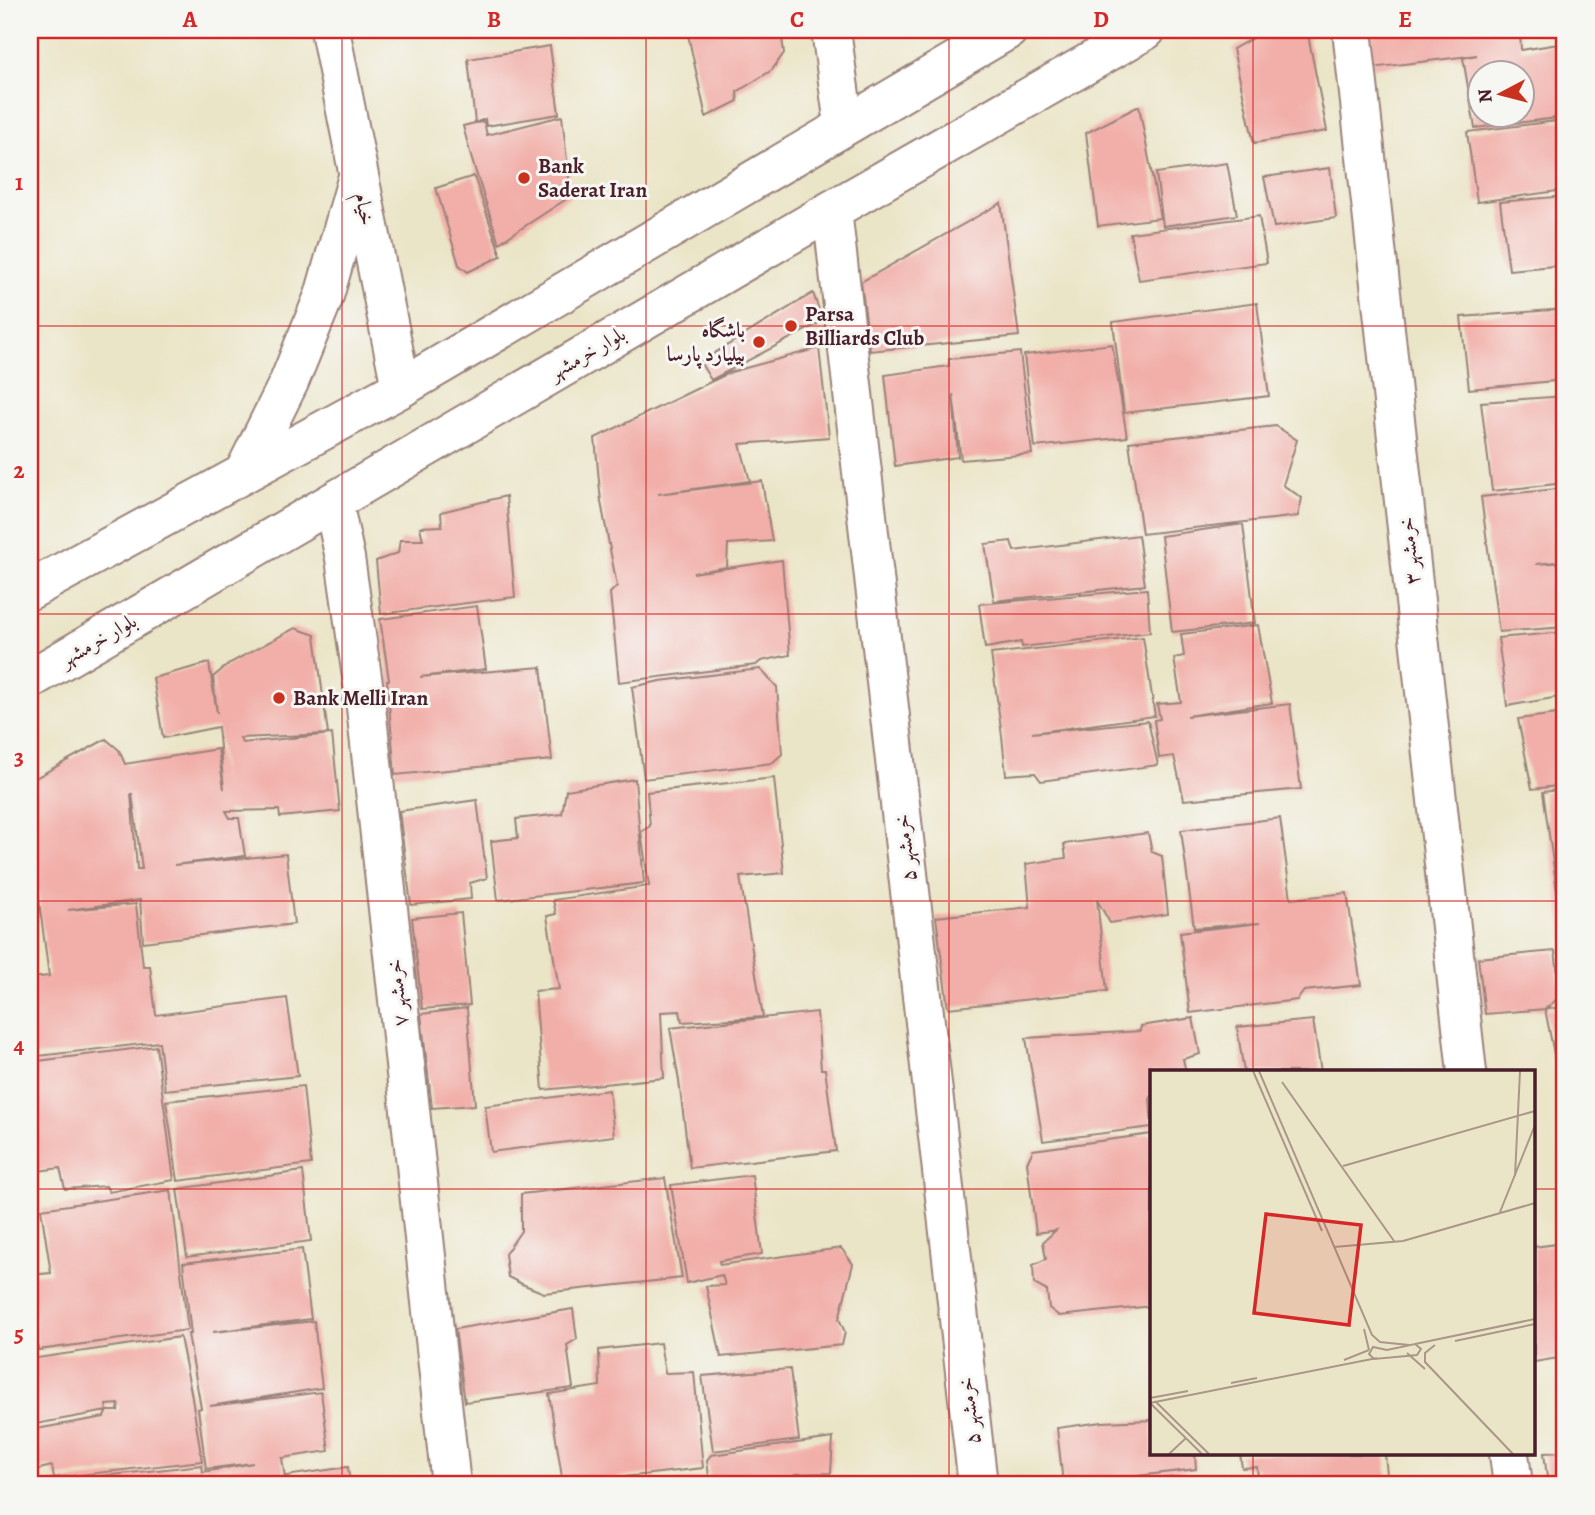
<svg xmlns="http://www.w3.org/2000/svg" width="1595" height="1515" font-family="Alegreya,Amiri,serif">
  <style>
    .building { fill: #f2aea8; fill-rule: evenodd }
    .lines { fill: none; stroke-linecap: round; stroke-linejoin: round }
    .minor-casing { stroke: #9a827a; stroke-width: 42 }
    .major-casing { stroke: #9a827a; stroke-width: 42 }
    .minor { stroke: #fff; stroke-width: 38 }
    .major { stroke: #fff; stroke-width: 38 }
    .grid { fill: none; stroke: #d62828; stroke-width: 2; stroke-opacity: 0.55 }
    .poi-dot { fill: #c8321e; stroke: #f6f6f2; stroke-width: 2.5 }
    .labels { text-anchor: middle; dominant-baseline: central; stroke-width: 6; stroke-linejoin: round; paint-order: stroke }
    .poi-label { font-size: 21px; font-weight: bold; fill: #4a1f2b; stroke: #f6f6f2; text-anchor: start }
    .street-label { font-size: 21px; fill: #4a1f2b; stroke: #f6f6f2 }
    .inset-road { fill: none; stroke: #ab9689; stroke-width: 2 }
    .view { fill: #d62828; fill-opacity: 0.15; stroke: #d62828; stroke-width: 3.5 }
    .inset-edge { fill: none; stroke: #4a1f2b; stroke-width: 3.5 }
    .neatline { fill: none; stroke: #d62828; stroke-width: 2.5 }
    .grid-label { font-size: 23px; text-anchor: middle; font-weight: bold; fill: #d62828 }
  </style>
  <rect width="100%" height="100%" fill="#f6f6f2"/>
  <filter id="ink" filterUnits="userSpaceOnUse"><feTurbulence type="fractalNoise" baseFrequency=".0143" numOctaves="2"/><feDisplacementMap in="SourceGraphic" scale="14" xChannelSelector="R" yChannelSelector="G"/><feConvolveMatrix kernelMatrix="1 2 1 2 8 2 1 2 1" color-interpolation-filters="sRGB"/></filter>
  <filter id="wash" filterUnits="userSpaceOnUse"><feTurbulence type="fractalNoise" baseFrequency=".00686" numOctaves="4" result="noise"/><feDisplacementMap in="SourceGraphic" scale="28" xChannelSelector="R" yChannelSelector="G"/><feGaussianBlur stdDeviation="1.57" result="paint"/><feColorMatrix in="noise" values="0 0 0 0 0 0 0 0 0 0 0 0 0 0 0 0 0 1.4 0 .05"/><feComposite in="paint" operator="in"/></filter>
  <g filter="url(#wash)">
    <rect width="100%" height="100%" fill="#ebe5c8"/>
    <g id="blocks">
      <path class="building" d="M 687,30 L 781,30 L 784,53 L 772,70 L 737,92 L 738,101 L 706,117 Z
        M 1267,30 L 1307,30 L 1327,131 L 1254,143 L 1233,49 Z
        M 1369,30 L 1520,30 L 1521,50 L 1565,43 L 1565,117 L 1475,128 L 1463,58 L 1477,55 L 1372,68 ZM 1480,74 L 1522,74 L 1522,116 L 1480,116 Z
        M 550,46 L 559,114 L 486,126 L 485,119 L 475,123 L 484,122 L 487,135 L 562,116 L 571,196 L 499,243 L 472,160 L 463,126 L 475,123 L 468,59 Z
        M 1139,106 L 1160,218 L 1098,226 L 1086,133 Z
        M 1565,120 L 1565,190 L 1477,202 L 1467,132 Z
        M 1227,163 L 1237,215 L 1163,226 L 1156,173 Z
        M 1330,168 L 1336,218 L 1274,227 L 1264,177 Z
        M 474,176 L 501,256 L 468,272 L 459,265 L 436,188 Z
        M 1565,196 L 1565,265 L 1509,270 L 1500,202 Z
        M 1001,203 L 1019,336 L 870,351 L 861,282 Z
        M 1259,216 L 1267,263 L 1139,280 L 1130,233 Z
        M 813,293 L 823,321 L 711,380 L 700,362 Z
        M 1257,303 L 1269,396 L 1124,413 L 1113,322 Z
        M 1565,309 L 1565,380 L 1469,389 L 1461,317 Z
        M 1112,344 L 1127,437 L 1035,447 L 1024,355 Z
        M 819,348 L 829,437 L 740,444 L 750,481 L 658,494 L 762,481 L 772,541 L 728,544 L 727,567 L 693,573 L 782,560 L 790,655 L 761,661 L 756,665 L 619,682 L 610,593 L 617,586 L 601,502 L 595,438 L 731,372 Z
        M 1020,352 L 1032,454 L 961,460 L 953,394 L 958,457 L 895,466 L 885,375 L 949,366 L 949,359 Z
        M 1565,396 L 1565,483 L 1492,491 L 1481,402 Z
        M 1276,426 L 1297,440 L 1283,485 L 1302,498 L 1298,516 L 1142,534 L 1129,442 Z
        M 1565,488 L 1565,561 L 1536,564 L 1565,562 L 1565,627 L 1499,632 L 1481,497 Z
        M 506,496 L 515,597 L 381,614 L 376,561 L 398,553 L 400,540 L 423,540 L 420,527 L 442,526 L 441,512 Z
        M 1243,524 L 1255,623 L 1172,632 L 1161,536 Z
        M 1138,535 L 1145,585 L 994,601 L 985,544 L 1011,541 L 1014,551 Z
        M 1147,589 L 1150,632 L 1022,647 L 1021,642 L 985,648 L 979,604 Z
        M 477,606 L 486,669 L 420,677 L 541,667 L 552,760 L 395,775 L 387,680 L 389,680 L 380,619 Z
        M 1258,625 L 1272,703 L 1187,716 L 1290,704 L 1301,789 L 1184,800 L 1174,756 L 1159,758 L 1154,720 L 1160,719 L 1157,704 L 1181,702 L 1174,658 L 1184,656 L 1181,634 Z
        M 295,628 L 315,635 L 328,734 L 240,738 L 242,743 L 332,734 L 340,811 L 280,817 L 279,810 L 226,811 L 230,818 L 239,818 L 245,856 L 174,865 L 286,854 L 294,924 L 143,942 L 140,900 L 68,910 L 136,904 L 143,966 L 150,966 L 156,1015 L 287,998 L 298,1076 L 165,1090 L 159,1042 L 30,1057 L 30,978 L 49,976 L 30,832 L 30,781 L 106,739 L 119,750 L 125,764 L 218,749 L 224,789 L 218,727 L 163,738 L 153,678 L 209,663 L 217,713 L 213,677 L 230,663 ZM 131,794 L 132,794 L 142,869 L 137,869 Z
        M 1565,632 L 1565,696 L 1507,706 L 1498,638 Z
        M 1143,637 L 1155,716 L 1032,733 L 1148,721 L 1158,765 L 1041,781 L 1035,773 L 1006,775 L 1002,736 L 991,654 Z
        M 760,669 L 777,687 L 782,754 L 772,763 L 644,779 L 632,687 L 660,681 Z
        M 1565,713 L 1565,785 L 1532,789 L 1518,719 Z
        M 774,778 L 784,873 L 740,877 L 763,1017 L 682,1022 L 680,1011 L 661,1012 L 664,1078 L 543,1090 L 535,991 L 559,989 L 547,916 L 556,914 L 553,900 L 649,886 L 641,832 L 650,826 L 647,792 Z
        M 635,779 L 644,883 L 498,900 L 491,841 L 518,838 L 516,819 L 562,814 L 566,790 Z
        M 1565,789 L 1565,941 L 1564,941 L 1543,792 Z
        M 477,800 L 487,878 L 470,883 L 471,899 L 411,905 L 399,811 Z
        M 1280,818 L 1291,899 L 1347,893 L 1361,985 L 1304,991 L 1297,1000 L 1190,1013 L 1180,932 L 1260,923 L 1194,928 L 1181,830 Z
        M 1148,833 L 1152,852 L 1162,856 L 1168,914 L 1110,923 L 1097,900 L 1107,991 L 948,1008 L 936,917 L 1030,907 L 1026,864 L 1066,858 L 1064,844 Z
        M 30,856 L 31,856 L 38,913 L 30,914 Z
        M 461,913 L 470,1005 L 422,1009 L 412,918 Z
        M 1555,951 L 1561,996 L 1545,1009 L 1485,1014 L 1478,958 Z
        M 1565,1007 L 1565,1078 L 1559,1079 L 1545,1009 Z
        M 467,1008 L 475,1105 L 432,1108 L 421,1014 Z
        M 817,1012 L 821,1069 L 825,1069 L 836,1151 L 690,1168 L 679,1081 L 670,1028 Z
        M 1193,1018 L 1200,1054 L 1183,1059 L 1186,1072 L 1152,1072 L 1152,1096 L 1150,1097 L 1152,1127 L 1043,1141 L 1026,1038 L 1140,1031 L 1141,1026 Z
        M 1313,1020 L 1321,1072 L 1244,1072 L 1237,1027 Z
        M 156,1046 L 174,1180 L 109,1192 L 106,1186 L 65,1189 L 60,1168 L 30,1172 L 30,1062 Z
        M 303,1086 L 311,1164 L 178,1181 L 166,1101 Z
        M 609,1090 L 614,1136 L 491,1152 L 485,1106 Z
        M 1152,1134 L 1152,1306 L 1059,1316 L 1049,1308 L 1047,1291 L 1034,1284 L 1033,1265 L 1046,1259 L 1043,1242 L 1056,1230 L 1036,1233 L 1027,1163 L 1033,1150 Z
        M 303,1171 L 311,1241 L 187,1257 L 177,1189 Z
        M 752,1175 L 762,1254 L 719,1261 L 720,1265 L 841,1248 L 853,1264 L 839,1319 L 845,1332 L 842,1345 L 721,1357 L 706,1286 L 725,1285 L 722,1275 L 687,1283 L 671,1185 Z
        M 665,1178 L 682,1278 L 544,1293 L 522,1284 L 508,1277 L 505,1254 L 521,1231 L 521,1194 Z
        M 171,1190 L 188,1330 L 38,1350 L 30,1275 L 51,1273 L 41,1209 Z
        M 1565,1243 L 1565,1357 L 1534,1362 L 1534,1247 Z
        M 302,1249 L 311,1319 L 213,1332 L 314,1321 L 322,1388 L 210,1406 L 321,1392 L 329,1451 L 282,1458 L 286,1485 L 49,1485 L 49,1482 L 202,1465 L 203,1472 L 253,1463 L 206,1469 L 198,1409 L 201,1408 L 188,1334 L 191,1334 L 183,1263 Z
        M 573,1309 L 577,1339 L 567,1345 L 573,1388 L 465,1402 L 455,1329 Z
        M 180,1337 L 191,1392 L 202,1461 L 54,1478 L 52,1466 L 35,1470 L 30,1430 L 104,1417 L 107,1411 L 118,1411 L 119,1404 L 106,1405 L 107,1411 L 30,1425 L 30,1359 Z
        M 660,1343 L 665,1373 L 694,1372 L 703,1468 L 563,1484 L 549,1394 L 600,1386 L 599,1350 Z
        M 790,1369 L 799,1440 L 713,1451 L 702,1376 Z
        M 1152,1420 L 1152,1454 L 1195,1454 L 1196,1469 L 1087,1482 L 1199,1476 L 1199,1485 L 1075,1485 L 1074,1482 L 1063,1484 L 1057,1428 L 1102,1422 Z
        M 833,1438 L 831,1473 L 795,1474 L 797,1485 L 710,1485 L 707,1460 L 711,1455 Z
        M 1565,1452 L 1565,1485 L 1548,1485 L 1544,1453 Z
        M 1240,1454 L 1385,1454 L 1388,1485 L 1259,1485 L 1257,1467 L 1242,1468 Z
        M 348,1467 L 350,1485 L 287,1485 L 286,1476 Z
        M 705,1478 L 706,1485 L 650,1485 L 650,1483 Z"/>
    </g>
  </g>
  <g filter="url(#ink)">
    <use href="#blocks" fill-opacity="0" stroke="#9a827a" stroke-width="2"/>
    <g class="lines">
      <defs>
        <path id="minor" d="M 831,30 L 844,125
          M 1352,30 L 1467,1072
          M 832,210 L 978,1485
          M 333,502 L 345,558 L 365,698 L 451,1485
          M 1509,1454 L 1513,1485"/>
        <path id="major" d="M 330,30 L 401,388
          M 244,473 L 289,382 L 324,296 L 357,180
          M 30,590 L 401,388 L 1008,30
          M 30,679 L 832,210 L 1146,30"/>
      </defs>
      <use href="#minor" class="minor-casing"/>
      <use href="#major" class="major-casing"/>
      <use href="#minor" class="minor"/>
      <use href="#major" class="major"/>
    </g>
  </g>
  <path class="grid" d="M 342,30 L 342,1485M 646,30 L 646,1485M 949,30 L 949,1485M 1253,30 L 1253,1072M 30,326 L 1565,326M 30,614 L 1565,614M 30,901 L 1565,901M 30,1189 L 1152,1189M 1534,1189 L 1565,1189M 1253,1454 L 1253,1485"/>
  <g class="poi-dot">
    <circle cx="524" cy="178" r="7"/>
    <circle cx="791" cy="326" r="7"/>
    <circle cx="759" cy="342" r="7"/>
    <circle cx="279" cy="698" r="7"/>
  </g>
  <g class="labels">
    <g class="poi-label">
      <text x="538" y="166">Bank<tspan x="538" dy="24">Saderat Iran</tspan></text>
      <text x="805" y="314">Parsa<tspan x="805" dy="24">Billiards Club</tspan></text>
      <text x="745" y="330" text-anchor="end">باشگاه<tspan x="745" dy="24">بیلیارد پارسا</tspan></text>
      <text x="293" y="698">Bank Melli Iran</text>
    </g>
    <g class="street-label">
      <text transform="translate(365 209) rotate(79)">خیام</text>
      <text transform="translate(587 353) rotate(-30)">بلوار خرمشهر</text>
      <text transform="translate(1409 551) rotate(-96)">خرمشهر ۳</text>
      <text transform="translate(98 640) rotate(-30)">بلوار خرمشهر</text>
      <text transform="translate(905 848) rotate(-97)">خرمشهر ۵</text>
      <text transform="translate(397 993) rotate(-96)">خرمشهر ۷</text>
      <text transform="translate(969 1411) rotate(-97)">خرمشهر ۵</text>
    </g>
  </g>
  <g transform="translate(1150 1070)">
    <rect width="385" height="385" fill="#ebe5c8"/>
    <path class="inset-road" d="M 103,1 L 172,161M 109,1 L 222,265 L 230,272 L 259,275M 132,12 L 244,171M 193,96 L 385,41M 365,106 L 370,1M 350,142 L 385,55M 184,177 L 253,171 L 385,133M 214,259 L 219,280M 305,271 L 385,254M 265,274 L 385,249M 265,274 L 271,279 L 267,285 L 224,289 L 219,284 L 223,277 L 237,280 ZM 285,275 L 275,283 L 275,292 L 363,384M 257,283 L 275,299M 194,290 L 219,280M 81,313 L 107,308M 0,328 L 38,321M 5,331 L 59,384M 0,333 L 227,288M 0,333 L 52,384M 19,384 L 36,368"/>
    <path class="view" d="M 116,144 L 211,155 L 199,255 L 104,243 Z"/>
    <rect width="385" height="385" class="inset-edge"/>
  </g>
  <rect width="1595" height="1515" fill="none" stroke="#f6f6f2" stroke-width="77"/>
  <g transform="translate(1501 94) rotate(263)"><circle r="33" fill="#f6f6f2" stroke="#b1a0a2" stroke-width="2"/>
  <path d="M0-5L12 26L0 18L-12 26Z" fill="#c8321e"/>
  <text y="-10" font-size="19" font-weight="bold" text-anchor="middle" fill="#4a1f2b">N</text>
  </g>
  <rect x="38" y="38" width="1518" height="1438" class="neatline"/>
  <g class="grid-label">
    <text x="190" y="27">A</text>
    <text x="494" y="27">B</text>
    <text x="797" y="27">C</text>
    <text x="1101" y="27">D</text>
    <text x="1405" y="27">E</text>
    <text x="19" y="190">1</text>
    <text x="19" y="478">2</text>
    <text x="19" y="765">3</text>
    <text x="19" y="1053">4</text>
    <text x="19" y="1341">5</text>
  </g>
</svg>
